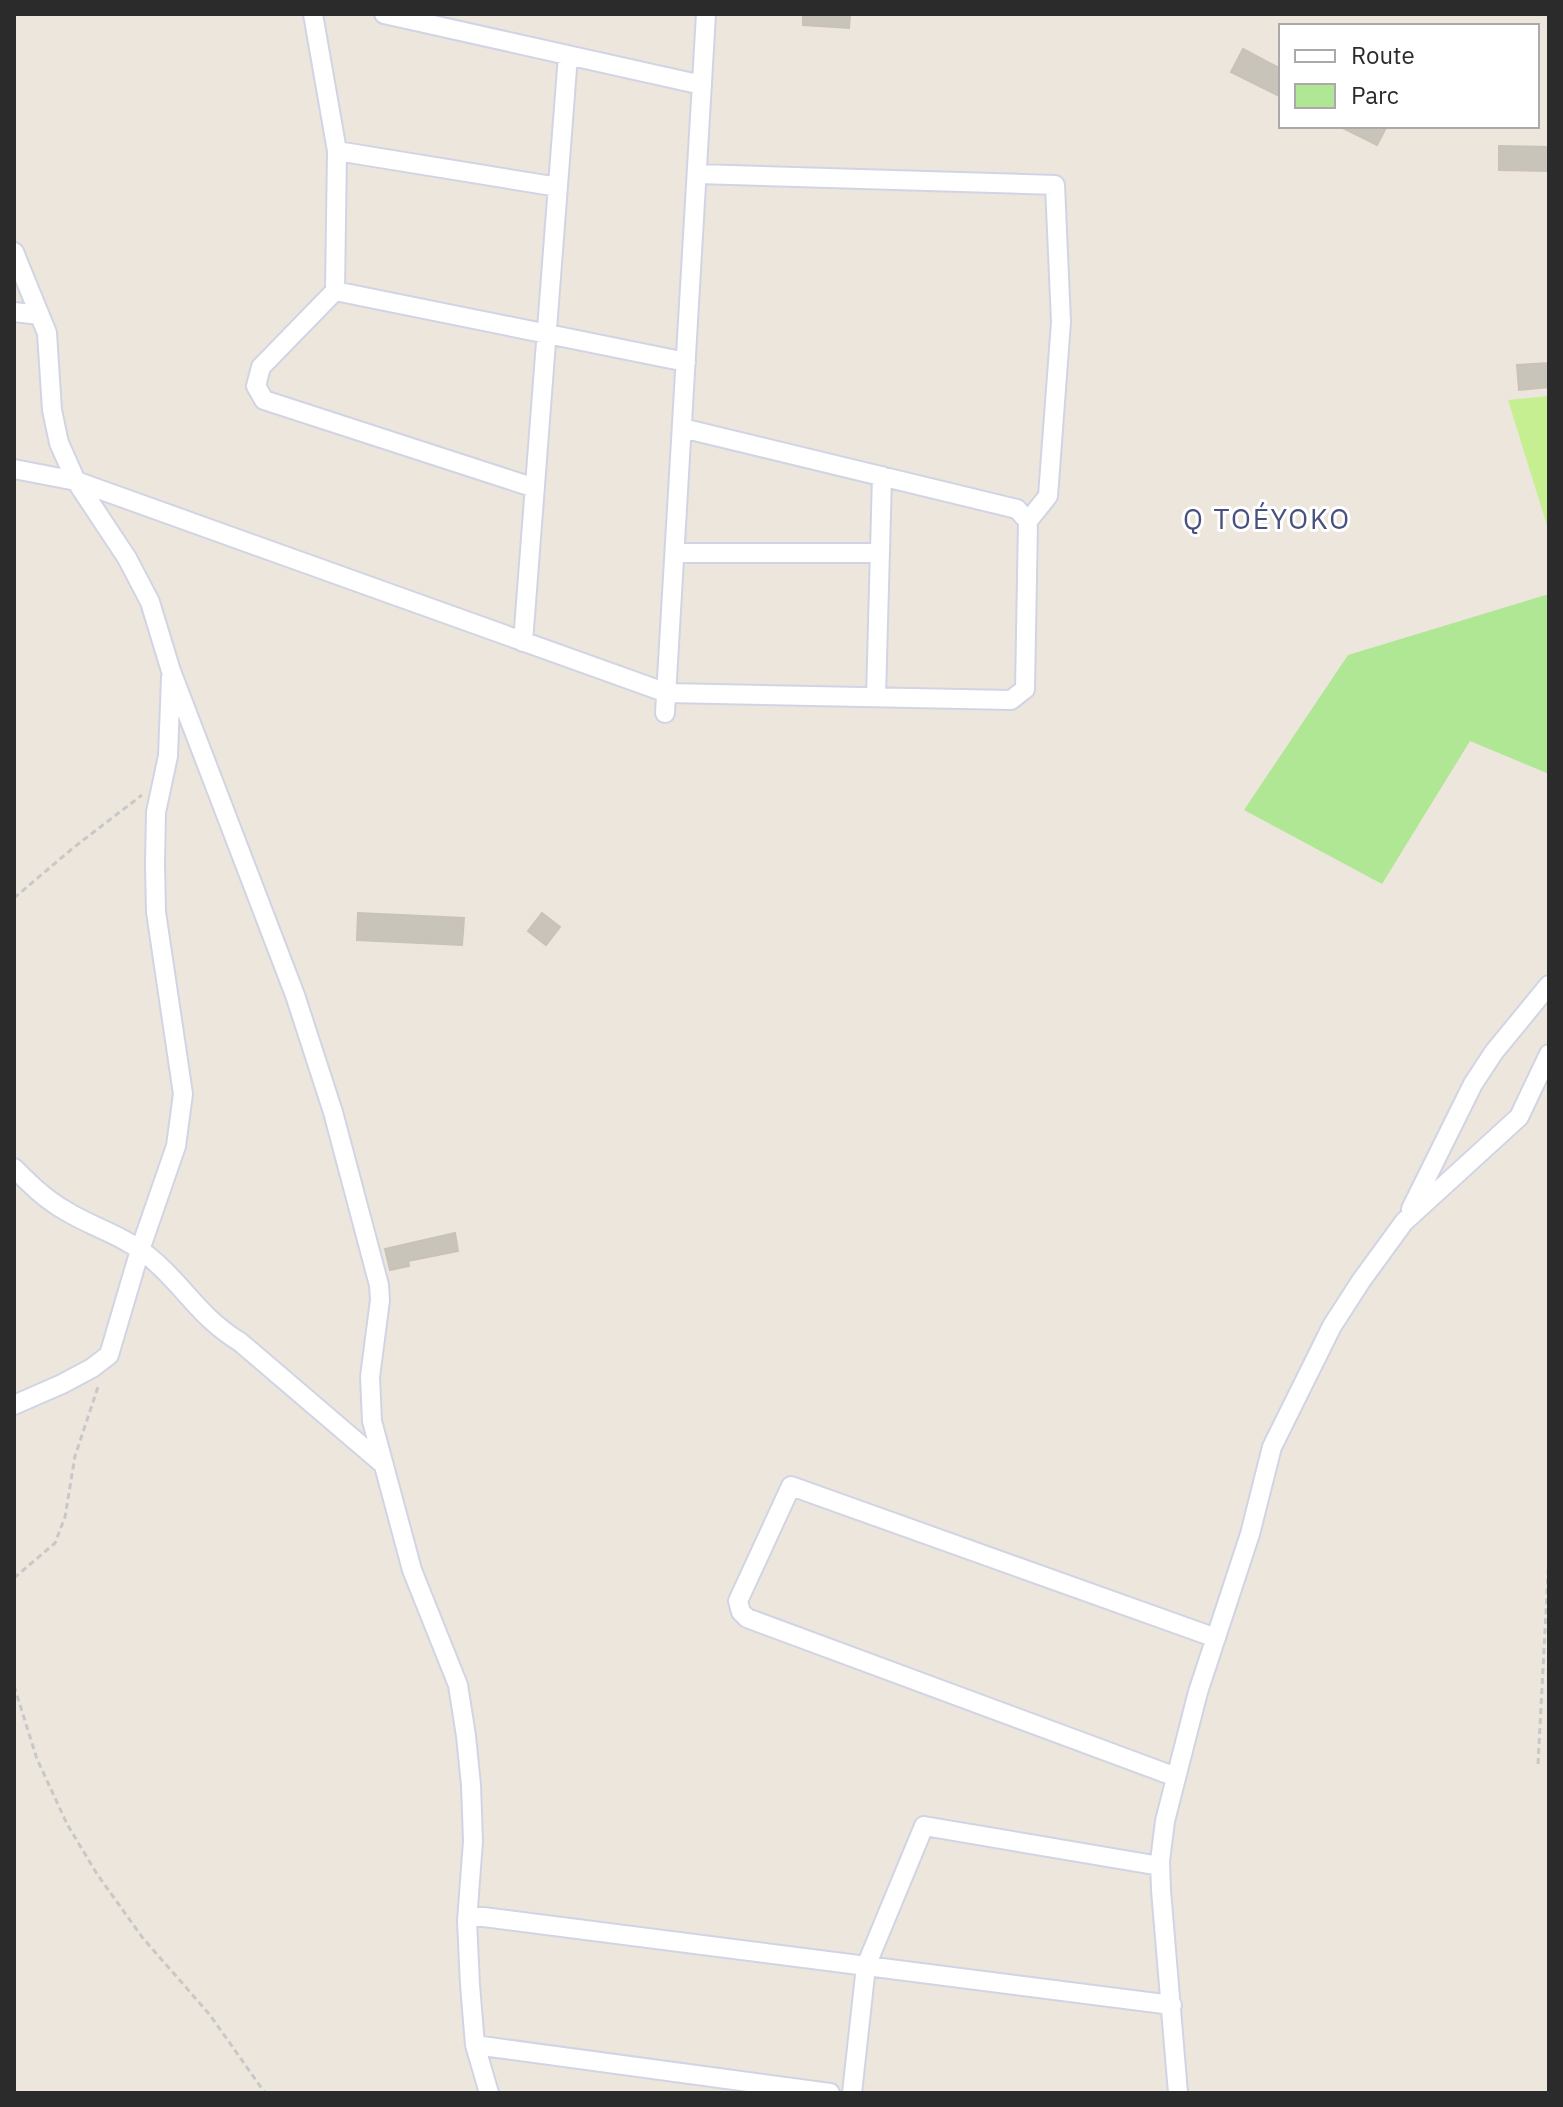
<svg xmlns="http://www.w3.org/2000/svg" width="1563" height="2107" font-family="'IBM Plex Sans',sans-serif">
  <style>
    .green { fill: #afe795 }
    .pitch { fill: #c5ef90 }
    .building { fill: #c9c4ba; stroke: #c9c2b5; stroke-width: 2 }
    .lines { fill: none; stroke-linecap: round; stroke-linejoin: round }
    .street-casing { stroke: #d1d4e4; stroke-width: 22 }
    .path { stroke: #c8c8c8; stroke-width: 3; stroke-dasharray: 6 4; stroke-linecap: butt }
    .street { stroke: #fff; stroke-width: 18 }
    .labels { text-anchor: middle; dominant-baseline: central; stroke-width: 6; stroke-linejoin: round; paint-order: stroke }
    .quarter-label { font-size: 28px; letter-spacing: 2px; fill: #48517e; stroke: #fff }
  </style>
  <rect width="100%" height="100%" fill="#ede6dc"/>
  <path class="green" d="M 1549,594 L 1549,774 L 1470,741 L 1382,884 L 1244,810 L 1348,655 Z"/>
  <path class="pitch" d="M 1549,396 L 1549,532 L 1508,400 Z"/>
  <path class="building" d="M 803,14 L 850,14 L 849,28 L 803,25 Z
    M 1243,49 L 1281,69 L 1281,97 L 1231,72 Z
    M 1339,126 L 1387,126 L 1377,145 Z
    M 1499,146 L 1549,147 L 1549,171 L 1499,170 Z
    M 1549,363 L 1549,387 L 1519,390 L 1517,365 Z
    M 358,913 L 464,918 L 462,945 L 357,940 Z
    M 542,913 L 560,927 L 546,945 L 528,931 Z
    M 455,1233 L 458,1251 L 408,1261 L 409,1266 L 390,1270 L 385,1249 Z"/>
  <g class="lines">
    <defs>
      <path id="street" d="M 313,14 L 337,151 L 335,291 L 261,367 L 256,386 L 264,400 L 535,488
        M 384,14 L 702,85
        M 337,151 L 558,187
        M 697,174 L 1055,185 L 1061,322 L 1048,496 L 1028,521
        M 14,252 L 47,333 L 52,410 L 59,443 L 76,481 L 127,558 L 150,602 L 171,671 L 295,995 L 333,1112 L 379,1285 L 380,1300 L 370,1377 L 372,1421 L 412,1570 L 458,1685 L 466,1736 L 471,1785 L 473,1841 L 467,1921 L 470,1985 L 475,2045 L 489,2093
        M 335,291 L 686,362
        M 14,312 L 40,315
        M 14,469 L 76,481 L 667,693 L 1011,700 L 1025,689 L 1028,521 L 1017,509 L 682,428
        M 675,553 L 880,553
        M 523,642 L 568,55
        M 876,697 L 882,476
        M 665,713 L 706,14
        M 14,1168 C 30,1184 46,1200 66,1211 C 92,1227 122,1235 147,1255 C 182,1282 197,1316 240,1342 L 384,1465
        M 1411,1209 L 1473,1084 L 1494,1052 L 1549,985
        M 14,1405 L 62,1384 L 92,1368 L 109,1355 L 140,1250 L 176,1146 L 183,1094 L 156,912 L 155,864 L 156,812 L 168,756 L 171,677
        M 1176,1777 L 747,1618 L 741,1612 L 738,1601 L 791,1486 L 1216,1638
        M 468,1915 L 1172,2005
        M 475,2045 L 830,2093
        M 852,2093 L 866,1966 L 924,1826 L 1160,1866
        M 1178,2093 L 1161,1890 L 1160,1861 L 1165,1821 L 1198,1692 L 1250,1534 L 1272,1447 L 1332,1326 L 1361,1281 L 1404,1222 L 1519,1117 L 1549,1054"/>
    </defs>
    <use href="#street" class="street-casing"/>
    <path class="path" d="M 14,898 L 73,848 L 142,795
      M 14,1578 L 55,1543 L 65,1517 L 75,1456 L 98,1387
      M 14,1686 L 37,1759 L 67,1824 L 97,1874 L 142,1937 L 210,2015 L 265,2093
      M 1538,1764 L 1549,1555"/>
    <use href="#street" class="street"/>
  </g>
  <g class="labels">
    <g class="quarter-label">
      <text x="1267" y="518">Q TOÉYOKO</text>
    </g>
  </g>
  <rect width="1563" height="2107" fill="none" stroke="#2b2b2b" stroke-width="32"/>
  <rect x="1279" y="24" width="260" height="104" fill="#ffffff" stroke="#aaaaaa" stroke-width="2"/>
  <rect x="1295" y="50" width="40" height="12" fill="#ffffff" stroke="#aaaaaa" stroke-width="2"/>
  <text x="1351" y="64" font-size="24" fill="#2b2b2b">Route</text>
  <rect x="1295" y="84" width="40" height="24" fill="#afe795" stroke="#aaaaaa" stroke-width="2"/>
  <text x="1351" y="104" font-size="24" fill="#2b2b2b">Parc</text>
</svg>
